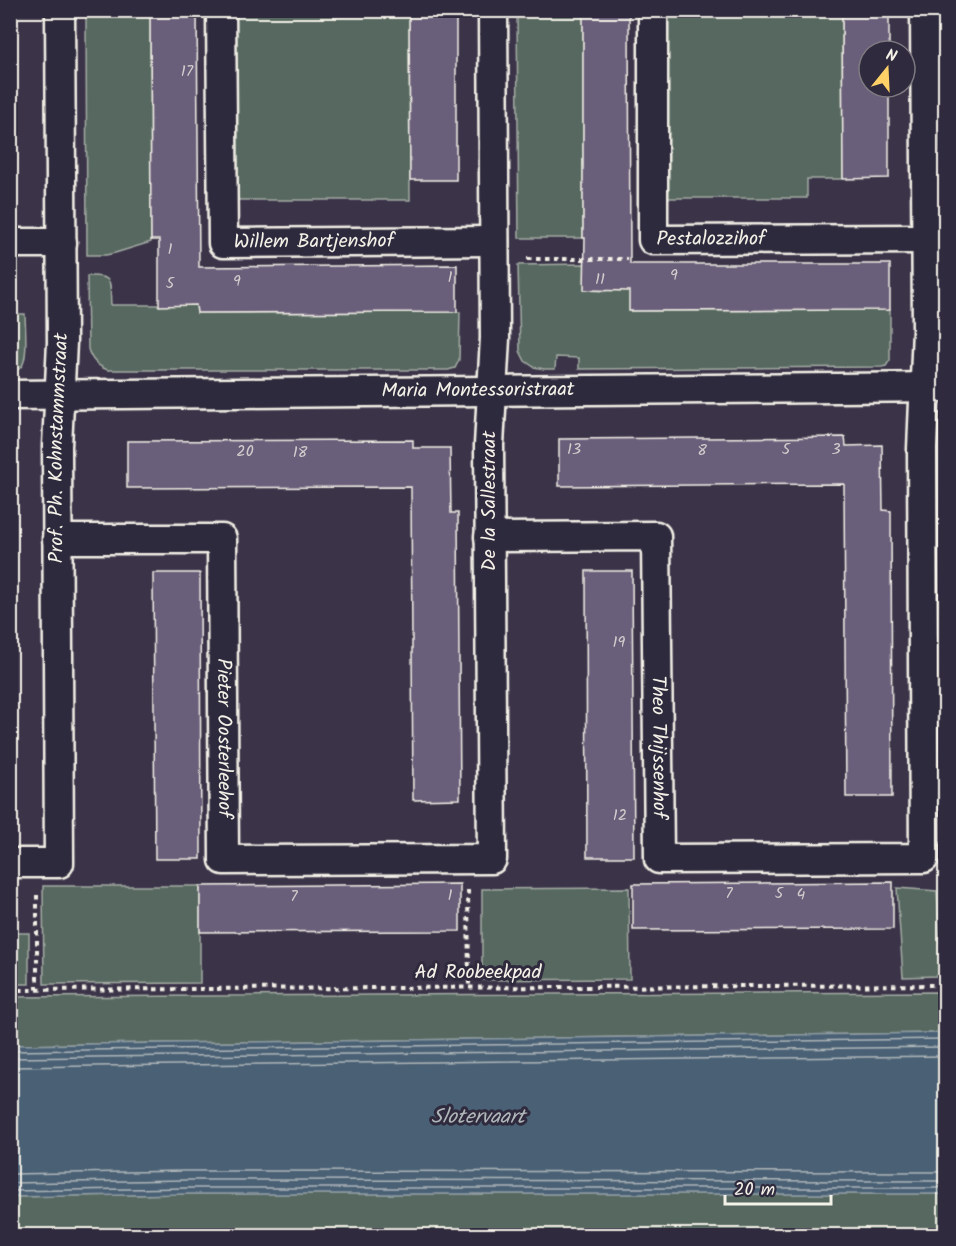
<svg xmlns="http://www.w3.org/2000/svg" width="956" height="1246" font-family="Kalam,sans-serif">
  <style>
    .green { fill: #566860; stroke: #a5aca4; stroke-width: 1.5 }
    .water { fill: #4a6174; stroke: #8e9ba2; stroke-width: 1.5 }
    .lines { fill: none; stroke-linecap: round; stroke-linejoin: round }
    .shore { stroke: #b0b7ba; stroke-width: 1.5 }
    .building { fill: #6b5e7a; stroke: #f4f1e8; stroke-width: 1.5 }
    .street-casing { stroke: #f4f1e8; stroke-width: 33 }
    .path { stroke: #f4f1e8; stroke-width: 4; stroke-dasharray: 4.5 4.5; stroke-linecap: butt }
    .street { stroke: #2f2a3d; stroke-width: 28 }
    .labels { text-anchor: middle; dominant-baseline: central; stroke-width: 6; stroke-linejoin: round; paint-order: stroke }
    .number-label { font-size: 16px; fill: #d2cccc }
    .street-label { font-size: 20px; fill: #f4f1e8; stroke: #2f2a3d }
    .water-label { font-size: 21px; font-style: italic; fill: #b0b7ba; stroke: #2f2a3d }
  </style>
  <rect width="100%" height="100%" fill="#3b3449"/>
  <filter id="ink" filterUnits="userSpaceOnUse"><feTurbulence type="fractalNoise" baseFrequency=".0167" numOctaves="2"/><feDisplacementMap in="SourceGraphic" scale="12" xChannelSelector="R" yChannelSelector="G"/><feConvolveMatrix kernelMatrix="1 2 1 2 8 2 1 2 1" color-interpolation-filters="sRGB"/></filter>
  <g filter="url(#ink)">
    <path class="green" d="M 86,11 L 150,11 L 151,242 L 115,253 L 106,255 L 87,255 Z
      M 234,11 L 409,11 L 410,200 L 236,200 Z
      M 517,11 L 583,11 L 583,238 L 519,238 Z
      M 666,11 L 842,11 L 843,179 L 807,179 L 807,198 L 668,198 L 667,194 Z
      M 585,264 L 585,290 L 606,291 L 630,264 L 630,311 L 890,310 L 890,360 L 886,366 L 882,367 L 579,369 L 579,358 L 556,357 L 555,369 L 544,369 L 534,367 L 525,361 L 520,351 L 518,265 Z
      M 87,276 C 116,275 109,283 111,305 L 196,305 L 197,313 L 460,312 L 459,360 L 455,368 L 448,370 L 108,370 C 97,366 91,360 88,349 Z
      M 10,314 L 25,314 C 25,325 29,362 20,368 C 17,371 15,371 11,371 Z
      M 43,886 L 200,886 L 200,983 L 44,984 Z
      M 629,888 L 630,979 L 482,980 L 482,889 Z
      M 897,888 L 937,891 L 941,968 L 938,976 L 903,977 Z
      M 11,933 L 29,933 L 29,984 L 11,984 Z
      M 940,992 L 940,1000 L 945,1000 L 945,1033 L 11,1045 L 11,997 Z
      M 185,1194 L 945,1194 L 946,1235 L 11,1236 L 10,1197 Z"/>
    <path class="water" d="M 945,1033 L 945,1194 L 185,1194 L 11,1197 L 11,1045 Z"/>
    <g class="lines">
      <path class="shore" d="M 10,1051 L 946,1039
        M 10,1058 L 946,1047
        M 10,1067 L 946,1056
        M 10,1174 L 185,1171 L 946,1172
        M 10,1183 L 185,1180 L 946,1181
        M 10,1191 L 185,1188 L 946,1188"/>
    </g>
    <path class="building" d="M 150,10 L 197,10 L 199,267 L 457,265 L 457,312 L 197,313 L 196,305 L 159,306 L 159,240 L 151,240 Z
      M 409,10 L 456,10 L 456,180 L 410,180 Z
      M 583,10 L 629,10 L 630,264 L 890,264 L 890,310 L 629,311 L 629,291 L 584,290 L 585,238 L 583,238 Z
      M 842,10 L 889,10 L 889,51 L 869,51 L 869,87 L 889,87 L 889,178 L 843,179 Z
      M 845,437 L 846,446 L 882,445 L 883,510 L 891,511 L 892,797 L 846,797 L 844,484 L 559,486 L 559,439 Z
      M 413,440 L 413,448 L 450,448 L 451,513 L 458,513 L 460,799 L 413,800 L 411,487 L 127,488 L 127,441 Z
      M 586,571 L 632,571 L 634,857 L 587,857 Z
      M 153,573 L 200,573 L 201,859 L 155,859 Z
      M 893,882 L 893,929 L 633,930 L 633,884 Z
      M 460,884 L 460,931 L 200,932 L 200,886 Z"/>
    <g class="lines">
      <defs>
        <g id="street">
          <path id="s1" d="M 221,10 L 223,243 L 494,241"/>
          <path id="s2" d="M 653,10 L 653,240 L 926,239"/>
          <path d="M 10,243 L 62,243"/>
          <path id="s3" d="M 10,395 L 946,387"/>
          <path id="s4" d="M 489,537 L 656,536 L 659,859 L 924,858 L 922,449 L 927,330 L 925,10"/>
          <path id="s5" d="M 57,539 L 222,539 L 224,860 L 492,859 L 489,445 L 495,338 L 493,10"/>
          <path id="s6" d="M 10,863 L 59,863 L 57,446 L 62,342 L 60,10"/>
        </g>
      </defs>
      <use href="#street" class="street-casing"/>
      <path class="path" d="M 527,259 L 628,259
        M 468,890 L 469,988
        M 37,895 L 37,990
        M 10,990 L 946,985"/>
      <use href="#street" class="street"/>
    </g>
  </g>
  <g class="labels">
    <g class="number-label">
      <text x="187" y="71">17</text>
      <text x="170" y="249">1</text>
      <text x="674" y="275">9</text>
      <text x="450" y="277">1</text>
      <text x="600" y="279">11</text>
      <text x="237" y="281">9</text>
      <text x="170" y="283">5</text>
      <text x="574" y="449">13</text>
      <text x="786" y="449">5</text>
      <text x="836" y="449">3</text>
      <text x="702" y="450">8</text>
      <text x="245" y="451">20</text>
      <text x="300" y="452">18</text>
      <text x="619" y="642">19</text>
      <text x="620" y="815">12</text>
      <text x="729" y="893">7</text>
      <text x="779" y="893">5</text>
      <text x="801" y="894">4</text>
      <text x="450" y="895">1</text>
      <text x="294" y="896">7</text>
    </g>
    <g class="street-label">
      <text stroke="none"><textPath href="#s2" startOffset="288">Pestalozzihof</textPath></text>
      <text stroke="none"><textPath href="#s1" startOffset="324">Willem Bartjenshof</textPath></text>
      <text stroke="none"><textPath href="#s3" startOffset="468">Maria Montessoristraat</textPath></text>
      <text stroke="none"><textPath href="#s6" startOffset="464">Prof. Ph. Kohnstammstraat</textPath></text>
      <text transform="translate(490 501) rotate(-90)">De la Sallestraat</text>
      <text stroke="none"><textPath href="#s5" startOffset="364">Pieter Oosterleehof</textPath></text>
      <text stroke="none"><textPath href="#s4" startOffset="378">Theo Thijssenhof</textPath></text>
      <text x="478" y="973">Ad Roobeekpad</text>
    </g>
    <g class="water-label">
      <text x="478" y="1117">Slotervaart</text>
    </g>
  </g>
  <rect width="956" height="1246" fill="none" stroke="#2f2a3d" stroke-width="36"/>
  <rect x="18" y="18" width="920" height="1210" fill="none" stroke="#f4f1e8" stroke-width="2" filter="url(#ink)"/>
  <g transform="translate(887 69) rotate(18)"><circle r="28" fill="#2f2a3d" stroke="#7e7a81" stroke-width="1.5"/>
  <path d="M0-4.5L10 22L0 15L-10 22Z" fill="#ffd166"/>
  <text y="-9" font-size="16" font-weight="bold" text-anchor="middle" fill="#f4f1e8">N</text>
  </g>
  <path d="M725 1195v9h106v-9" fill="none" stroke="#f4f1e8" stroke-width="3"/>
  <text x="734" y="1195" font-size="18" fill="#f4f1e8" stroke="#2f2a3d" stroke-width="4.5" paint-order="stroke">20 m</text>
</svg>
